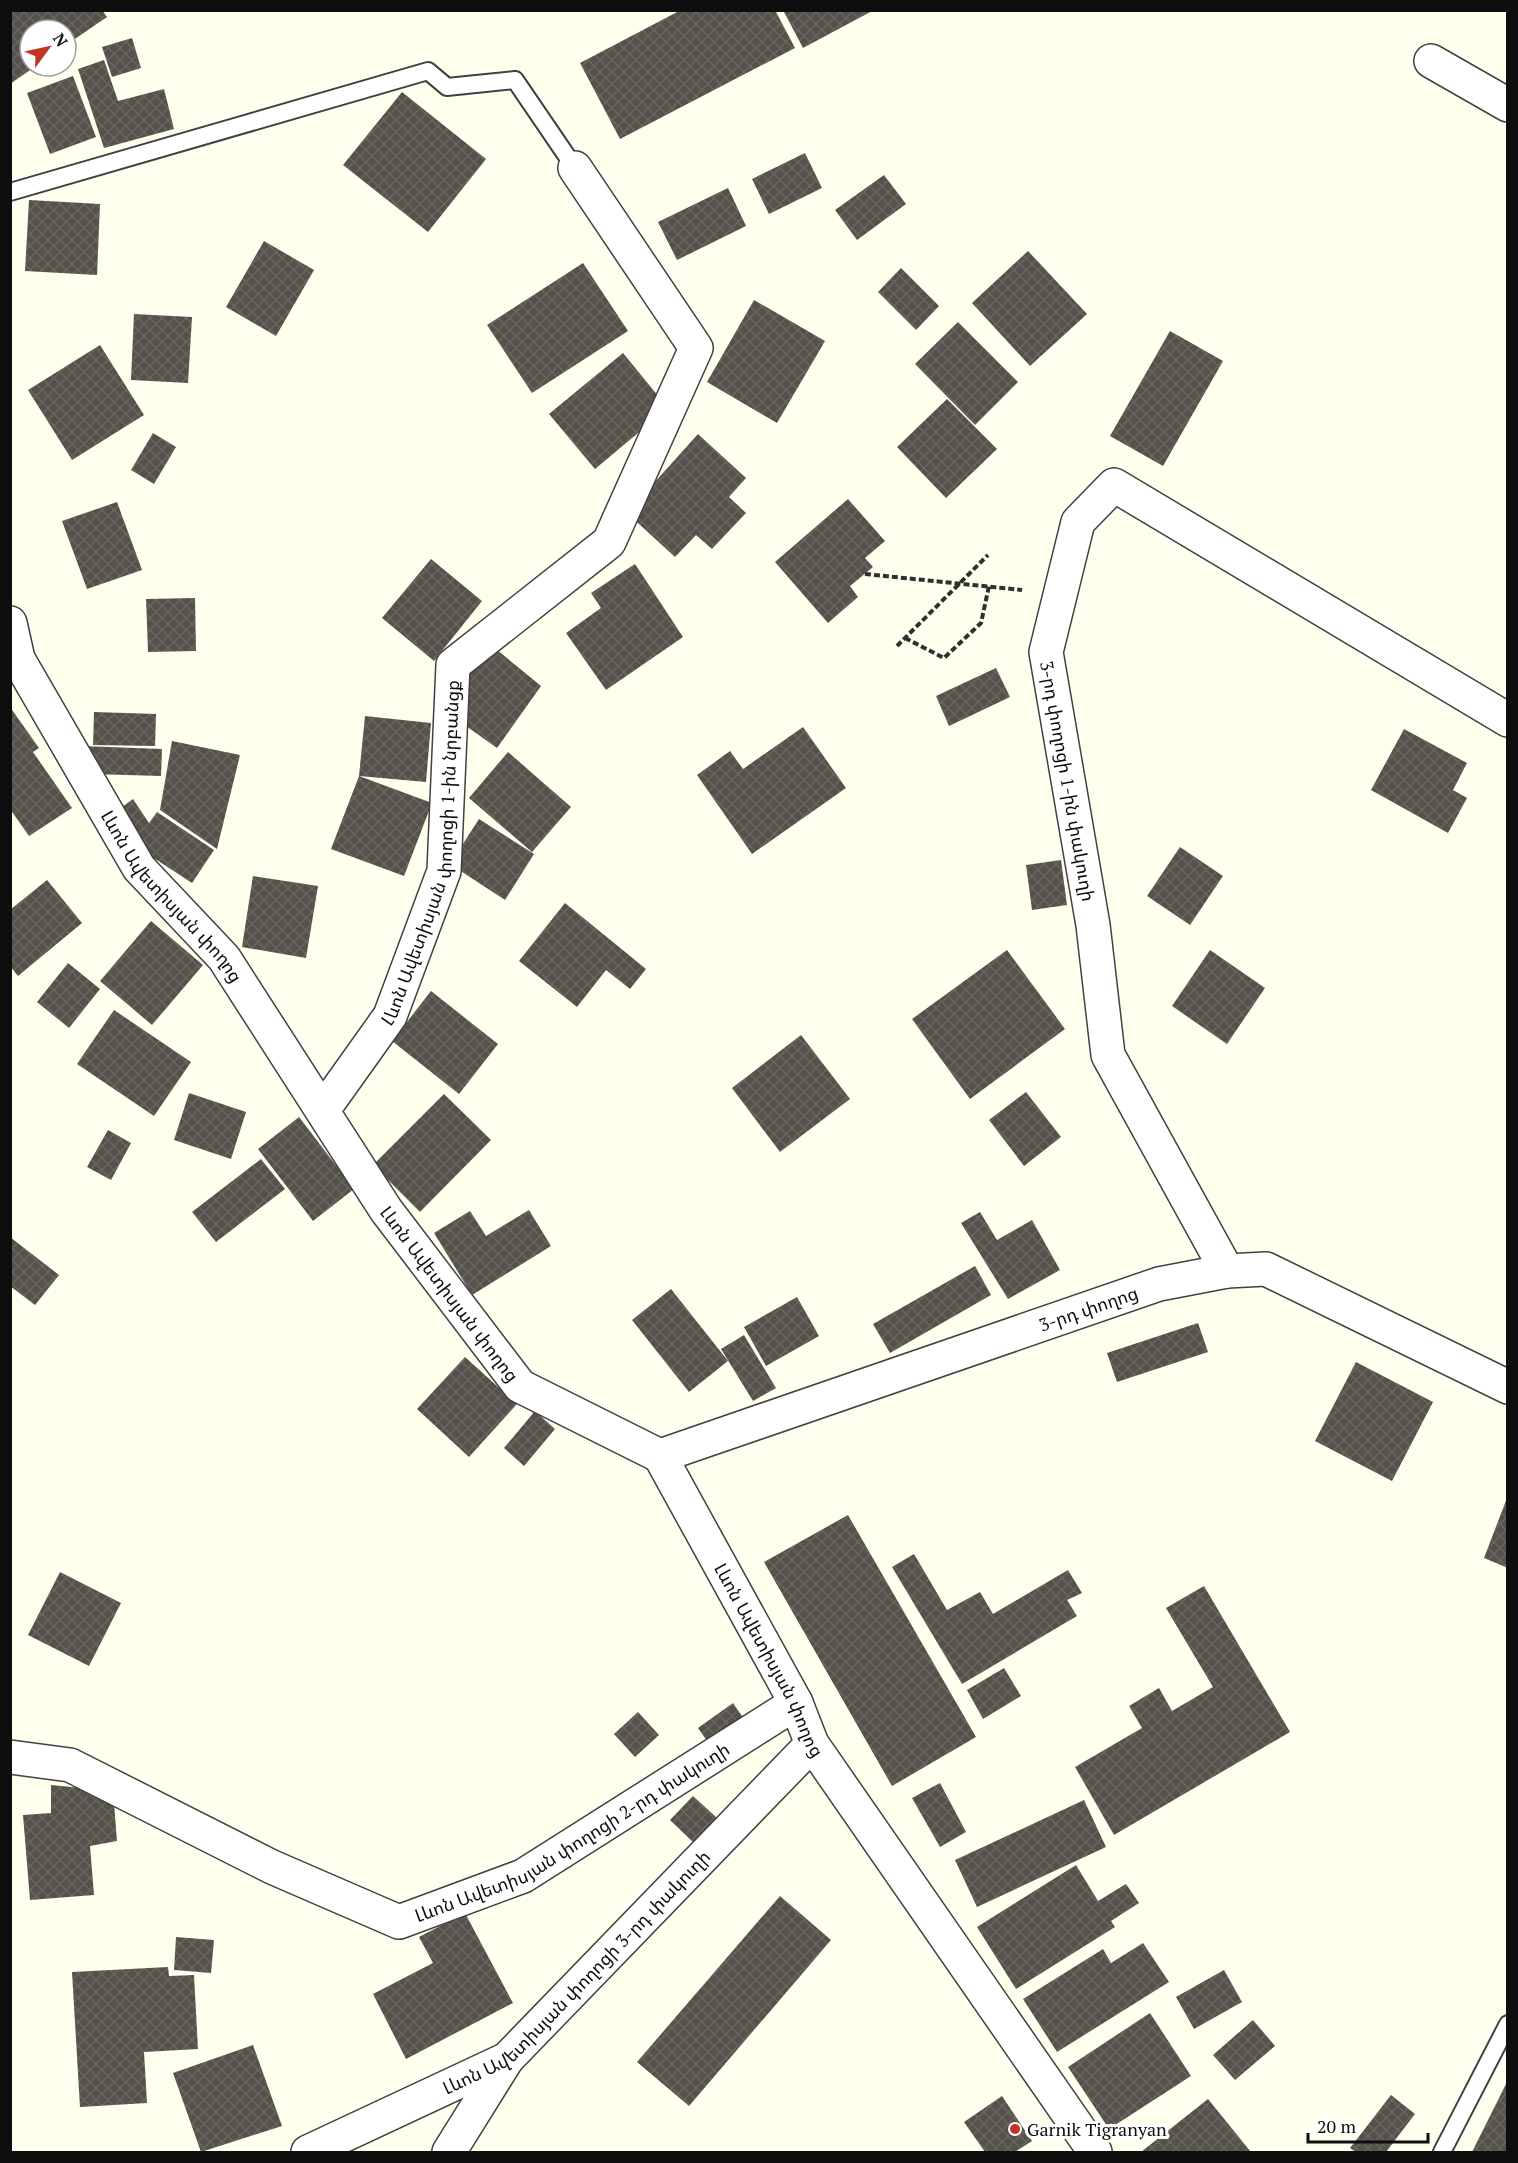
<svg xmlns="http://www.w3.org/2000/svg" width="1518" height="2163" font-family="'PT Serif','Noto Sans Armenian',serif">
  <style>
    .building { fill: url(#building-cross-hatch) }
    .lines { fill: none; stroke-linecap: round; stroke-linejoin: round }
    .service-casing { stroke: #414141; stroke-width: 20 }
    .minor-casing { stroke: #414141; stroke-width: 36 }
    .path { stroke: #303030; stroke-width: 4; stroke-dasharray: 6 3; stroke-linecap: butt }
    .service { stroke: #fff; stroke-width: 16 }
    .minor { stroke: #fff; stroke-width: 33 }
    .poi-dot { fill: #bf3724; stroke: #fff; stroke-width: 2 }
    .labels { text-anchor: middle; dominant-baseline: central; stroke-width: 6; stroke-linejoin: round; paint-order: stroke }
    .street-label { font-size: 18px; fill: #0e0e0e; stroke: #fff }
    .poi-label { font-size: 18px; fill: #0e0e0e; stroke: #fff; text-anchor: start }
  </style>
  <defs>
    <pattern id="building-cross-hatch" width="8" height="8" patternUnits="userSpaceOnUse" patternTransform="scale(1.5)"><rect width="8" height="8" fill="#56514a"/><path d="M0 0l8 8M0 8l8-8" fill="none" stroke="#696560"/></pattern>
  </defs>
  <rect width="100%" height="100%" fill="#ffe"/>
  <path class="building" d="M 10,10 L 102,10 L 107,17 L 66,45 L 66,30 L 30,30 L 30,66 L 36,66 L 10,84 Z
    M 681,10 L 775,10 L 795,48 L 620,139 L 580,63 Z
    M 783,10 L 874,10 L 803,48 Z
    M 132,38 L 141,68 L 112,77 L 102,47 Z
    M 104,60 L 118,101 L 164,89 L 174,129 L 104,148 L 78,69 Z
    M 73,76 L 96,137 L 50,154 L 27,93 Z
    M 402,92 L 486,159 L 428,232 L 343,165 Z
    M 805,153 L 822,188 L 769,214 L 752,179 Z
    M 884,175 L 906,204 L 857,240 L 835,210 Z
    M 728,188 L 746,226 L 677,260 L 658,222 Z
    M 29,200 L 100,204 L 97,275 L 25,271 Z
    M 264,241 L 314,270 L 276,336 L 226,307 Z
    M 1028,251 L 1087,314 L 1030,366 L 972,303 Z
    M 583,263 L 628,331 L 532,393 L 487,325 Z
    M 901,268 L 939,306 L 916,330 L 878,292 Z
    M 754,300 L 825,341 L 777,423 L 707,382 Z
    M 134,314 L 192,317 L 188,383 L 131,380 Z
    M 958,322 L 1018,382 L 975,425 L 915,364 Z
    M 1170,331 L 1223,361 L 1163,466 L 1110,436 Z
    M 100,345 L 144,415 L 72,460 L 28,390 Z
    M 623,353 L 668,408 L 595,469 L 549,414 Z
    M 947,399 L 997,449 L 946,498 L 897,447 Z
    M 153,433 L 176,447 L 154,484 L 131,470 Z
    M 698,434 L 746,478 L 729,497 L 746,513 L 712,549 L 696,535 L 675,557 L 627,513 Z
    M 848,499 L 885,541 L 865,558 L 873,567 L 850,586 L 858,597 L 828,623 L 775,562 Z
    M 117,502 L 142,570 L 87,589 L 62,521 Z
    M 431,559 L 482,601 L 434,661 L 382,618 Z
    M 635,564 L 683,637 L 606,690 L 566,633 L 601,608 L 591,593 Z
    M 195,598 L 196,651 L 148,652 L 146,599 Z
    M 491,645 L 541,686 L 497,748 L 459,721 L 471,668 Z
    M 996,668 L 1010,697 L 949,726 L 936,696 Z
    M 10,707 L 39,748 L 33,752 L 72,808 L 29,836 L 10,809 Z
    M 94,712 L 156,714 L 155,746 L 93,745 Z
    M 365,716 L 431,723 L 426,782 L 359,776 Z
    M 803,727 L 846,788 L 752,854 L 697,775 L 730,751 L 743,769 Z
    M 1404,729 L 1467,763 L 1453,790 L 1467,798 L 1448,833 L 1371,790 Z
    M 172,741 L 240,755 L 217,849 L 160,810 Z
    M 82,746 L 162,749 L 161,776 L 92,774 Z
    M 508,752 L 571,807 L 532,852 L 469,798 Z
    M 359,776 L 432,803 L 404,876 L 331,849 Z
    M 133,799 L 149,823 L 157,812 L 214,850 L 192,883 L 134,845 L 114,813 Z
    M 479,819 L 534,854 L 505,900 L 450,864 Z
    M 1180,847 L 1223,876 L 1190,925 L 1147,896 Z
    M 1061,860 L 1067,905 L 1032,910 L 1026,865 Z
    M 253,876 L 318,886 L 306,958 L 242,947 Z
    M 47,880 L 82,923 L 18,976 L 10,966 L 10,910 Z
    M 565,903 L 646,969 L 630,989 L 606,970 L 577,1007 L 519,961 Z
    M 151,921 L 203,965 L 152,1025 L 100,981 Z
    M 1007,950 L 1065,1029 L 970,1099 L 912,1019 Z
    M 1210,950 L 1265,988 L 1227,1044 L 1172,1006 Z
    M 68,963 L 100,989 L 69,1028 L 37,1002 Z
    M 431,991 L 498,1044 L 459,1094 L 392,1041 Z
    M 114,1010 L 191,1062 L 154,1116 L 77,1064 Z
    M 801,1035 L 850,1099 L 780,1152 L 732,1088 Z
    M 1026,1092 L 1061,1137 L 1024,1166 L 989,1120 Z
    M 189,1093 L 246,1112 L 231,1159 L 174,1140 Z
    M 444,1094 L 491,1140 L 420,1212 L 373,1165 Z
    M 299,1117 L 354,1189 L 313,1221 L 258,1149 Z
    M 108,1130 L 131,1143 L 111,1180 L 87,1167 Z
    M 261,1159 L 285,1189 L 216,1242 L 192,1212 Z
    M 529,1210 L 551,1246 L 472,1295 L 434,1233 L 470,1211 L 486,1236 Z
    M 980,1212 L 997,1240 L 1032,1220 L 1060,1270 L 1008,1299 L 961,1223 Z
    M 10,1237 L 59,1275 L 35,1305 L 10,1286 Z
    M 975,1266 L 991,1295 L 890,1353 L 873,1324 Z
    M 671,1289 L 728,1361 L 689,1392 L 632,1320 Z
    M 797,1297 L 819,1336 L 766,1366 L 744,1327 Z
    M 1198,1323 L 1208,1352 L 1117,1382 L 1107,1353 Z
    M 744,1335 L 776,1388 L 753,1401 L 721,1349 Z
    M 465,1357 L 517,1404 L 469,1457 L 417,1409 Z
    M 1356,1362 L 1433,1402 L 1392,1481 L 1315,1441 Z
    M 535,1411 L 555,1429 L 524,1466 L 504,1448 Z
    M 1507,1498 L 1508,1498 L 1508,1568 L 1484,1558 Z
    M 848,1515 L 976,1737 L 892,1786 L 764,1562 Z
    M 914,1554 L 947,1610 L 980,1592 L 993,1614 L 1068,1570 L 1082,1593 L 1067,1600 L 1077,1616 L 962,1684 L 892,1567 Z
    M 60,1572 L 121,1603 L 89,1666 L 28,1635 Z
    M 1204,1586 L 1290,1732 L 1114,1835 L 1075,1767 L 1142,1728 L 1129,1706 L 1159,1688 L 1172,1711 L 1213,1687 L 1166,1608 Z
    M 1004,1668 L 1021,1696 L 983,1719 L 967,1690 Z
    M 733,1703 L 744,1719 L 709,1744 L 698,1728 Z
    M 638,1712 L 659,1735 L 635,1757 L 614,1734 Z
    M 940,1783 L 966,1832 L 940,1847 L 912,1798 Z
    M 51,1785 L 113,1791 L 117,1841 L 90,1846 L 94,1895 L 30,1900 L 23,1815 L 51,1813 Z
    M 693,1796 L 717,1818 L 693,1842 L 670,1820 Z
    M 1084,1800 L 1106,1847 L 977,1907 L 955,1860 Z
    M 1076,1865 L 1098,1901 L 1126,1884 L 1139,1903 L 1111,1921 L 1115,1927 L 1016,1989 L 977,1927 Z
    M 780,1896 L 831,1940 L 689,2106 L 637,2062 Z
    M 465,1913 L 513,2003 L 406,2059 L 373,1994 L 433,1963 L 419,1937 Z
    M 176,1937 L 214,1940 L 211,1973 L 174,1970 Z
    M 1143,1943 L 1169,1982 L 1057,2052 L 1023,1999 L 1103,1949 L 1111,1963 Z
    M 168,1967 L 169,1976 L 194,1975 L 198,2049 L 144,2052 L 147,2103 L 80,2107 L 72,1972 Z
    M 1224,1970 L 1242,2002 L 1194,2029 L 1176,1997 Z
    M 1150,2013 L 1191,2076 L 1109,2129 L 1068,2067 Z
    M 1253,2020 L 1275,2046 L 1235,2080 L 1213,2055 Z
    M 253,2045 L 282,2126 L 201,2152 L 173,2073 Z
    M 1508,2080 L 1508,2152 L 1472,2152 Z
    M 1391,2095 L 1415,2114 L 1386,2152 L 1356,2152 L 1350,2148 Z
    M 1002,2096 L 1032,2141 L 1015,2152 L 985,2152 L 964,2122 Z
    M 1208,2099 L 1251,2152 L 1141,2152 Z"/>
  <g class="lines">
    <defs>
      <path id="service" d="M 10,192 L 428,71 L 447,87 L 515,80 L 575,168
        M 1442,2152 L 1508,2024"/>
      <g id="minor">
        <path d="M 1431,61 L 1508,105"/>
        <path id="s1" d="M 10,623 L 18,659 L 139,868 L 224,958 L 386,1210 L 520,1386 L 660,1456 L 796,1703 L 812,1744 L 1095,2152"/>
        <path id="s2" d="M 323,1110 L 390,1016 L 444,871 L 453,665 L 609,542 L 696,348 L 575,168"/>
        <path d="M 1227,1271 L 1108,1055 L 1093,925 L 1046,652 L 1078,522 L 1114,485 L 1508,720"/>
        <path id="s3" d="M 660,1456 L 1159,1284 L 1227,1271 L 1266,1269 L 1508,1387"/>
        <path id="s4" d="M 10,1757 L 70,1765 L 272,1867 L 399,1922 L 523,1876 L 796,1703"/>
        <path id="s5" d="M 308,2152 L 507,2059 L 812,1744"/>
        <path d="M 449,2152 L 507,2059"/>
      </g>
    </defs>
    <use href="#service" class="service-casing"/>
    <use href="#minor" class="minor-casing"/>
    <path class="path" d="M 865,574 L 1022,590
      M 905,638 L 944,658 L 981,623 L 989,586
      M 897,646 L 988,555"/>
    <use href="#service" class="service"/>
    <use href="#minor" class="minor"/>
  </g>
  <circle class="poi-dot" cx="1015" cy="2129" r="6"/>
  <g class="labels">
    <g class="street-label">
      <text transform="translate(1068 781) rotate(80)">3-րդ փողոցի 1-ին փակուղի</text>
      <text stroke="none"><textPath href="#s2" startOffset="284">Լևոն Ավետիսյան փողոցի 1-ին նրբանցք</textPath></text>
      <text stroke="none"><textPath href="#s1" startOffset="321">Լևոն Ավետիսյան փողոց</textPath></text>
      <text stroke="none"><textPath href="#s1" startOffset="807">Լևոն Ավետիսյան փողոց</textPath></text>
      <text stroke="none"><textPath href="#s3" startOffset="453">3-րդ փողոց</textPath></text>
      <text stroke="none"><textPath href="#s1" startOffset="1311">Լևոն Ավետիսյան փողոց</textPath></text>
      <text stroke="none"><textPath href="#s4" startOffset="621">Լևոն Ավետիսյան փողոցի 2-րդ փակուղի</textPath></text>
      <text stroke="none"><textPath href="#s5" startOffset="328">Լևոն Ավետիսյան փողոցի 3-րդ փակուղի</textPath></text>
    </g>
    <g class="poi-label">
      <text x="1027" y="2129">Garnik Tigranyan</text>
    </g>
  </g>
  <rect width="1518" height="2163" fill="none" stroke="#0e0e0e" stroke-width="24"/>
  <g transform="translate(48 48) rotate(57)"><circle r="28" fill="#ffffff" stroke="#9f9f9f" stroke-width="1.5"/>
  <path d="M0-4.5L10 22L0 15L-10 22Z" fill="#bf3724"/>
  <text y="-9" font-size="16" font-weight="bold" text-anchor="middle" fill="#0e0e0e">N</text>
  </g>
  <path d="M1308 2133v9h120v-9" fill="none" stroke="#0e0e0e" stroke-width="3"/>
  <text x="1317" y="2133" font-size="18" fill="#0e0e0e" stroke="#ffffff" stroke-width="4.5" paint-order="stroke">20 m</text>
</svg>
